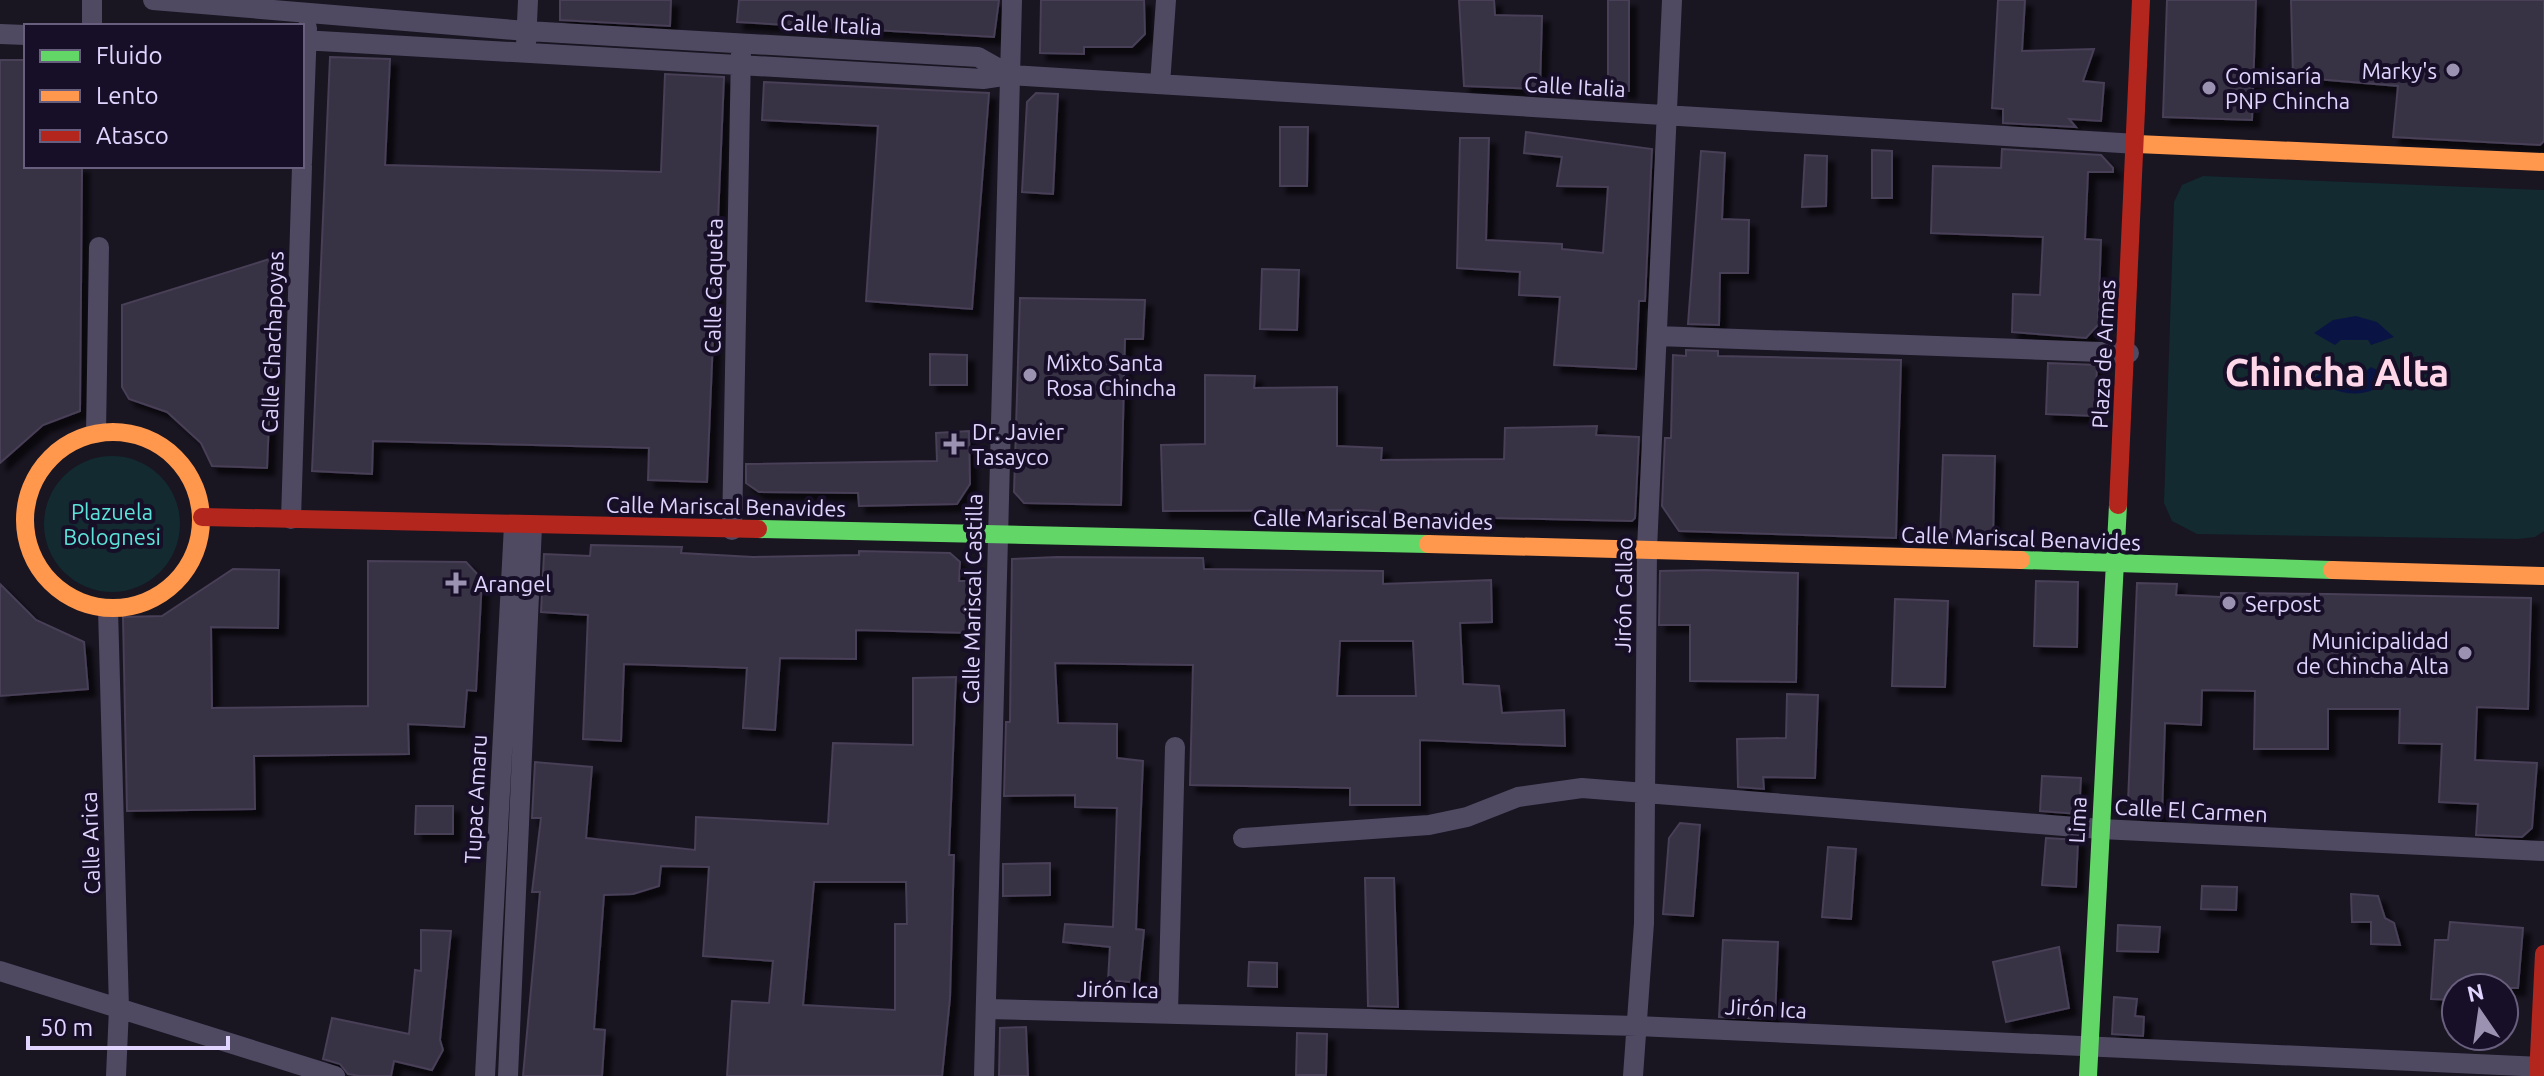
<svg xmlns="http://www.w3.org/2000/svg" width="2544" height="1076" font-family="Ubuntu,sans-serif">
  <style>
    .green { fill: #122a30 }
    .water { fill: #0a1444 }
    .building { fill: #393244; stroke: #473f56; stroke-width: 2; fill-rule: evenodd; filter: url(#shadow) }
    .lines { fill: none; stroke-linecap: round; stroke-linejoin: round }
    .street { stroke: #4f4962; stroke-width: 20 }
    .fast { stroke: #63d668; stroke-width: 18 }
    .slow { stroke: #ff974d; stroke-width: 18 }
    .jam { stroke: #b3261e; stroke-width: 18 }
    .poi-dot { fill: #9b92b1; stroke: #170f27; stroke-width: 3 }
    .labels { text-anchor: middle; dominant-baseline: central; stroke-width: 8; stroke-linejoin: round; paint-order: stroke }
    .street-label { font-size: 22px; fill: #e1d5ff; stroke: #170f27 }
    .poi-label { font-size: 22px; fill: #e1d5ff; stroke: #170f27; text-anchor: start }
    .park-label { font-size: 22px; fill: #5ce4db; stroke: #170f27 }
    .town-label { font-size: 38px; font-weight: bold; fill: #ffd7e9; stroke: #170f27 }
  </style>
  <defs>
    <filter id="shadow"><feDropShadow dx="7" dy="7" stdDeviation="2" flood-color="#0009"/></filter>
  </defs>
  <rect width="100%" height="100%" fill="#191521"/>
  <path class="green" d="M 2203,176 L 2544,190 L 2544,531 L 2535,537 L 2518,539 L 2197,534 L 2172,521 L 2164,503 L 2174,202 L 2182,185 Z
    M44 524a68 68 0 1 1 136 0a68 68 0 1 1-136 0Z"/>
  <path class="water" d="M 2356,316 L 2377,322 L 2394,337 L 2371,345 L 2368,340 L 2341,340 L 2335,345 L 2314,333 L 2333,320 Z
    M 2332,366 L 2337,371 L 2366,371 L 2371,367 L 2394,378 C 2368,399 2340,398 2314,378 Z"/>
  <path class="building" d="M 560,0 L 671,0 L 670,26 L 560,20 Z
    M 739,0 L 999,0 L 994,37 L 737,22 Z
    M 1041,0 L 1144,0 L 1145,34 L 1132,47 L 1084,47 L 1084,54 L 1040,53 Z
    M 1459,0 L 1494,0 L 1495,15 L 1542,16 L 1540,89 L 1464,86 Z
    M 1608,0 L 1629,0 L 1629,91 L 1608,91 Z
    M 1998,0 L 2025,0 L 2022,51 L 2094,49 L 2083,81 L 2104,83 L 2101,121 L 2069,119 L 2076,127 L 2003,123 L 2003,109 L 1992,108 Z
    M 2167,0 L 2256,0 L 2252,120 L 2163,117 Z
    M 2291,0 L 2544,0 L 2544,141 L 2540,145 L 2393,137 L 2398,86 L 2293,77 Z
    M 330,57 L 390,59 L 385,165 L 661,172 L 665,74 L 724,77 L 707,482 L 648,480 L 649,448 L 373,441 L 372,474 L 312,471 Z
    M 0,60 L 26,60 L 26,166 L 82,166 L 80,411 L 43,425 L 0,463 Z
    M 764,82 L 989,93 L 972,309 L 866,301 L 878,126 L 762,120 Z
    M 1036,93 L 1058,94 L 1053,194 L 1022,192 L 1027,102 Z
    M 1280,127 L 1308,127 L 1307,186 L 1280,186 Z
    M 1526,132 L 1652,149 L 1645,301 L 1639,301 L 1636,369 L 1554,365 L 1560,297 L 1519,295 L 1520,272 L 1457,268 L 1460,138 L 1489,138 L 1486,240 L 1562,244 L 1562,249 L 1603,253 L 1608,187 L 1557,186 L 1562,157 L 1524,153 Z
    M 2002,149 L 2101,155 L 2113,168 L 2113,172 L 2088,172 L 2085,239 L 2101,240 L 2098,325 L 2086,338 L 2012,332 L 2013,294 L 2040,295 L 2043,237 L 1931,233 L 1933,166 L 2001,168 Z
    M 1872,150 L 1892,151 L 1892,198 L 1872,198 Z
    M 1701,151 L 1725,153 L 1722,219 L 1749,220 L 1748,273 L 1720,273 L 1719,325 L 1688,324 Z
    M 1805,155 L 1827,156 L 1826,206 L 1802,207 Z
    M 276,257 L 267,468 L 212,466 L 201,443 L 167,412 L 129,399 L 122,387 L 122,305 Z
    M 1262,269 L 1299,270 L 1297,330 L 1260,329 Z
    M 1020,298 L 1145,300 L 1143,339 L 1125,339 L 1121,505 L 1024,503 L 1014,492 Z
    M 1686,350 L 1718,351 L 1718,356 L 1901,360 L 1896,538 L 1679,531 L 1662,506 L 1665,438 L 1671,438 L 1673,355 L 1686,356 Z
    M 930,354 L 967,355 L 967,385 L 930,385 Z
    M 2048,363 L 2097,365 L 2095,416 L 2046,414 Z
    M 1205,375 L 1255,376 L 1254,388 L 1337,387 L 1337,446 L 1382,448 L 1381,460 L 1504,459 L 1505,428 L 1597,426 L 1596,435 L 1639,437 L 1635,518 L 1632,521 L 1449,517 L 1362,510 L 1163,511 L 1161,445 L 1205,444 Z
    M 969,431 L 970,484 L 957,504 L 859,506 L 858,493 L 759,492 L 746,483 L 746,464 L 937,461 L 936,433 Z
    M 1943,455 L 1995,456 L 1993,539 L 1940,537 Z
    M 591,545 L 682,547 L 681,553 L 753,557 L 859,555 L 859,551 L 950,553 L 960,562 L 959,581 L 971,581 L 969,633 L 856,630 L 856,659 L 780,658 L 775,730 L 743,728 L 747,668 L 624,664 L 621,741 L 583,739 L 588,615 L 541,612 L 544,554 L 590,556 Z
    M 1057,557 L 1203,558 L 1204,569 L 1383,571 L 1383,584 L 1491,580 L 1492,622 L 1460,623 L 1463,684 L 1499,686 L 1502,713 L 1564,710 L 1565,746 L 1420,740 L 1420,805 L 1350,805 L 1350,788 L 1190,785 L 1193,665 L 1055,663 L 1058,723 L 1117,724 L 1117,758 L 1143,761 L 1136,929 L 1144,930 L 1139,983 L 1108,980 L 1110,947 L 1063,942 L 1065,924 L 1113,927 L 1117,808 L 1075,807 L 1075,795 L 1004,796 L 1006,722 L 1010,722 L 1012,559 ZM 1340,641 L 1413,641 L 1416,696 L 1337,696 Z
    M 368,561 L 466,562 L 482,579 L 476,691 L 467,690 L 464,727 L 408,724 L 409,754 L 254,756 L 255,809 L 127,811 L 123,617 L 162,616 L 233,569 L 279,570 L 278,628 L 211,627 L 212,708 L 368,706 Z
    M 1706,570 L 1798,573 L 1796,682 L 1690,681 L 1690,625 L 1659,625 L 1660,571 Z
    M 2036,581 L 2078,582 L 2077,647 L 2034,646 Z
    M 2137,583 L 2177,584 L 2176,595 L 2221,597 L 2221,593 L 2329,594 L 2531,598 L 2528,709 L 2477,707 L 2475,760 L 2537,763 L 2532,828 L 2522,837 L 2476,835 L 2478,804 L 2439,802 L 2442,744 L 2399,743 L 2400,709 L 2328,709 L 2328,749 L 2254,749 L 2255,691 L 2202,690 L 2201,725 L 2165,723 L 2162,816 L 2138,818 L 2128,802 Z
    M 0,584 L 36,620 L 84,642 L 88,689 L 0,696 Z
    M 1895,599 L 1948,601 L 1945,687 L 1892,686 Z
    M 956,677 L 949,855 L 954,855 L 950,998 L 942,1076 L 727,1076 L 732,1001 L 769,1003 L 773,961 L 703,956 L 709,867 L 661,866 L 659,886 L 633,894 L 604,895 L 594,1029 L 605,1030 L 602,1076 L 523,1076 L 540,892 L 532,892 L 541,818 L 532,818 L 535,762 L 592,767 L 586,838 L 695,850 L 696,817 L 828,824 L 833,743 L 913,745 L 913,678 ZM 814,882 L 906,882 L 907,924 L 895,924 L 895,1010 L 803,1005 Z
    M 1787,694 L 1818,695 L 1815,778 L 1763,777 L 1764,789 L 1738,787 L 1737,739 L 1786,738 Z
    M 2042,776 L 2081,778 L 2079,814 L 2040,811 Z
    M 416,806 L 453,806 L 453,834 L 415,834 Z
    M 1680,823 L 1700,825 L 1693,916 L 1663,914 L 1669,838 Z
    M 2046,838 L 2078,840 L 2076,887 L 2042,885 Z
    M 1828,847 L 1856,849 L 1851,919 L 1822,917 Z
    M 1050,863 L 1050,895 L 1003,896 L 1003,864 Z
    M 1365,878 L 1394,878 L 1398,1007 L 1368,1006 Z
    M 2202,886 L 2237,887 L 2236,910 L 2201,909 Z
    M 2351,894 L 2378,896 L 2385,918 L 2394,923 L 2400,945 L 2371,944 L 2371,922 L 2352,922 Z
    M 2450,922 L 2523,928 L 2518,988 L 2456,988 L 2456,1000 L 2431,999 L 2435,940 L 2448,940 Z
    M 2118,925 L 2160,927 L 2158,952 L 2117,951 Z
    M 421,930 L 451,931 L 440,1040 L 443,1050 L 432,1070 L 394,1061 L 391,1076 L 360,1076 L 348,1074 L 340,1064 L 323,1059 L 332,1018 L 409,1034 L 415,970 L 421,971 Z
    M 1723,940 L 1778,942 L 1775,1019 L 1719,1017 Z
    M 2059,947 L 2069,1008 L 2006,1022 L 1993,962 Z
    M 1249,962 L 1277,963 L 1277,987 L 1248,986 Z
    M 2114,997 L 2137,999 L 2135,1016 L 2144,1017 L 2143,1036 L 2112,1034 Z
    M 1026,1027 L 1028,1076 L 999,1076 L 1000,1028 Z
    M 1297,1033 L 1327,1034 L 1326,1075 L 1296,1075 Z"/>
  <g class="lines">
    <path class="street" d="M 153,0 L 527,31 L 978,57 L 1010,75
      M 92,26 L 92,0
      M 0,34 L 26,35
      M 302,40 L 983,79 L 1010,75 L 2137,144
      M 526,45 L 528,0
      M 1160,84 L 1166,0
      M 302,163 L 307,28
      M 1657,336 L 2129,353
      M 96,433 L 99,247
      M 291,519 L 302,166
      M 732,530 L 741,51
      M 108,609 L 119,1008 L 116,1076
      M 1243,838 L 1429,825 L 1467,817 L 1518,797 L 1582,788 L 2101,829 L 2544,851
      M 0,971 L 335,1076
      M 986,1009 L 1637,1026 L 2544,1067
      M 1168,1014 L 1175,747
      M 485,1076 L 514,525
      M 508,1076 L 532,526
      M 984,1076 L 1012,0
      M 1633,1076 L 1644,923 L 1647,549 L 1672,0"/>
    <path class="fast" d="M 758,529 L 1428,544
      M 2021,560 L 2332,570
      M 2088,1076 L 2118,505"/>
    <path class="slow" d="M 2137,144 L 2544,162
      M25 520a88 88 0 1 1 176 0a88 88 0 1 1-176 0Z
      M 1428,544 L 2021,560
      M 2332,570 L 2544,576"/>
    <path class="jam" d="M 2118,505 L 2141,0
      M 202,517 L 758,529
      M 2538,1076 L 2544,954"/>
  </g>
  <g class="poi-dot">
    <circle cx="2453" cy="70" r="8"/>
    <circle cx="2209" cy="88" r="8"/>
    <circle cx="1030" cy="375" r="8"/>
    <path d="M950 432h8v8h8v8h-8v8h-8v-8h-8v-8h8z"/>
    <path d="M452 571h8v8h8v8h-8v8h-8v-8h-8v-8h8z"/>
    <circle cx="2229" cy="603" r="8"/>
    <circle cx="2465" cy="653" r="8"/>
  </g>
  <g class="labels">
    <g class="street-label">
      <text transform="translate(831 24) rotate(3)">Calle Italia</text>
      <text transform="translate(1575 86) rotate(3)">Calle Italia</text>
      <text transform="translate(713 286) rotate(-89)">Calle Caqueta</text>
      <text transform="translate(272 342) rotate(-88)">Calle Chachapoyas</text>
      <text transform="translate(2103 354) rotate(-87)">Plaza de Armas</text>
      <text transform="translate(726 506) rotate(1)">Calle Mariscal Benavides</text>
      <text transform="translate(1373 519) rotate(1)">Calle Mariscal Benavides</text>
      <text transform="translate(2021 538) rotate(2)">Calle Mariscal Benavides</text>
      <text transform="translate(1623 595) rotate(-89)">Jirón Callao</text>
      <text transform="translate(972 599) rotate(-89)">Calle Mariscal Castilla</text>
      <text transform="translate(475 799) rotate(-87)">Tupac Amaru</text>
      <text transform="translate(2191 810) rotate(3)">Calle El Carmen</text>
      <text transform="translate(2077 820) rotate(-87)">Lima</text>
      <text transform="translate(90 843) rotate(-92)">Calle Arica</text>
      <text transform="translate(1118 989) rotate(1)">Jirón Ica</text>
      <text transform="translate(1766 1008) rotate(3)">Jirón Ica</text>
    </g>
    <g class="poi-label">
      <text x="2437" y="70" text-anchor="end">Marky's</text>
      <text x="2225" y="75">Comisaría<tspan x="2225" dy="25">PNP Chincha</tspan></text>
      <text x="1046" y="362">Mixto Santa<tspan x="1046" dy="25">Rosa Chincha</tspan></text>
      <text x="972" y="431">Dr. Javier<tspan x="972" dy="25">Tasayco</tspan></text>
      <text x="474" y="583">Arangel</text>
      <text x="2245" y="603">Serpost</text>
      <text x="2449" y="640" text-anchor="end">Municipalidad<tspan x="2449" dy="25">de Chincha Alta</tspan></text>
    </g>
    <g class="park-label">
      <text x="112" y="511">Plazuela<tspan x="112" dy="25">Bolognesi</tspan></text>
    </g>
    <g class="town-label">
      <text x="2337" y="372">Chincha Alta</text>
    </g>
  </g>
  <rect x="24" y="24" width="280" height="144" fill="#170f27" stroke="#685e7d" stroke-width="2"/>
  <rect x="40" y="50" width="40" height="12" fill="#63d668" stroke="#685e7d" stroke-width="2"/>
  <text x="96" y="64" font-size="24" fill="#e1d5ff">Fluido</text>
  <rect x="40" y="90" width="40" height="12" fill="#ff974d" stroke="#685e7d" stroke-width="2"/>
  <text x="96" y="104" font-size="24" fill="#e1d5ff">Lento</text>
  <rect x="40" y="130" width="40" height="12" fill="#b3261e" stroke="#685e7d" stroke-width="2"/>
  <text x="96" y="144" font-size="24" fill="#e1d5ff">Atasco</text>
  <g transform="translate(2480 1012) rotate(347)"><circle r="38" fill="#170f27" stroke="#685e7d" stroke-width="2"/>
  <path d="M0-6L14 30L0 20L-14 30Z" fill="#9b92b1"/>
  <text y="-12" font-size="22" font-weight="bold" text-anchor="middle" fill="#e1d5ff">N</text>
  </g>
  <path d="M28 1036v12h200v-12" fill="none" stroke="#e1d5ff" stroke-width="4"/>
  <text x="40" y="1036" font-size="24" fill="#e1d5ff" stroke="#170f27" stroke-width="6" paint-order="stroke">50 m</text>
</svg>
